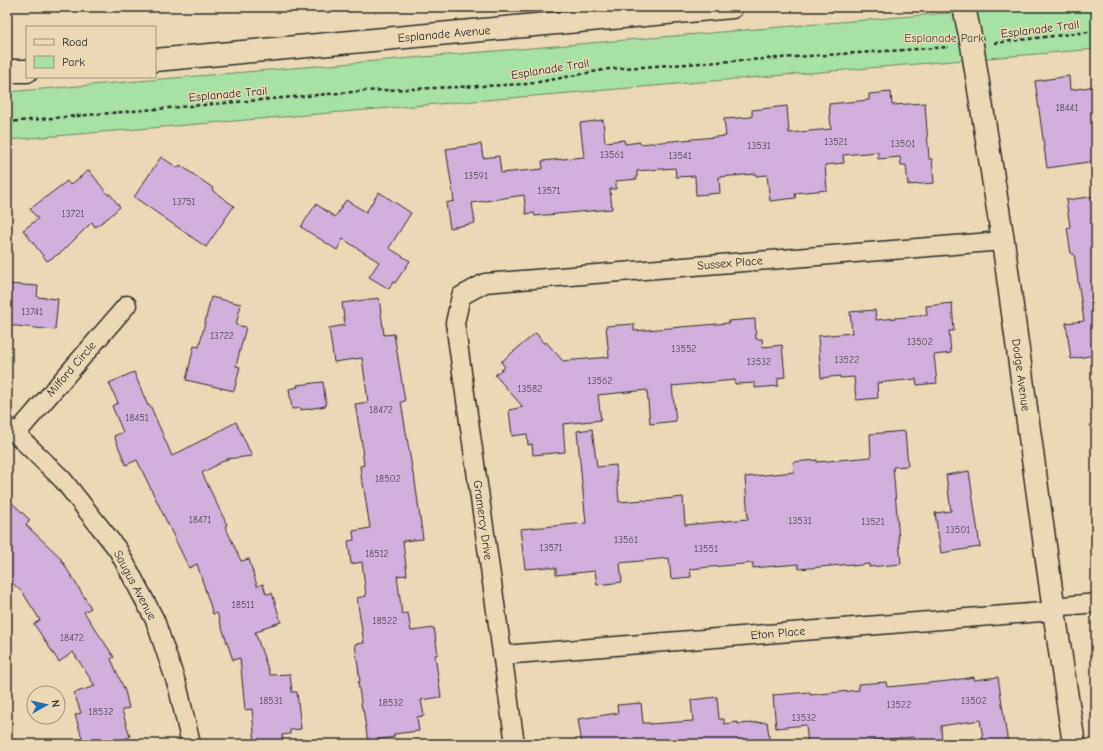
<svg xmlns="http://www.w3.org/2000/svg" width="1103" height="751" font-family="'Comic Neue',sans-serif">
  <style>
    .green { fill: #a8e1a5; stroke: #6a8668 }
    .building { fill: #d0afdb; stroke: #2b2b2b }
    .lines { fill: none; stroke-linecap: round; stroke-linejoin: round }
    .street-casing { stroke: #2b2b2b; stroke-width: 21 }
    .secondary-casing { stroke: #2b2b2b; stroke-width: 25 }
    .path { stroke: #2b2b2b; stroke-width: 2.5; stroke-dasharray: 4 3; stroke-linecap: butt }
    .street { stroke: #ebd8b6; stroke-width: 18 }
    .secondary { stroke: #ebd8b6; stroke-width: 22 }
    .labels { text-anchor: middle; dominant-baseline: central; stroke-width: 3; stroke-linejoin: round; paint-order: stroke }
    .number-label { font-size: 10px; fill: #544c57 }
    .street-label { font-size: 12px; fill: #2b2b2b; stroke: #ebd8b6 }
    .park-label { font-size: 12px; fill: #3e463d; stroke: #ebd8b6 }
  </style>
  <rect width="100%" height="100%" fill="#ebd8b6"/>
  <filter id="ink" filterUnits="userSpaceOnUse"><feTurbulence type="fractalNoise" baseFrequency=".025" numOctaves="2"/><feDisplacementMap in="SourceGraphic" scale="8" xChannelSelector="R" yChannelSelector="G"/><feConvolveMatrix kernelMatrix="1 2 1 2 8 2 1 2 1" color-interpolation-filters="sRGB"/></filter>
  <g filter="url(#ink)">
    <path class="green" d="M 1019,7 L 1096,7 L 1096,49 L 7,140 L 7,92 Z"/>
    <path class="building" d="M 1069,76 L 1070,90 L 1096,86 L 1096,161 L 1047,168 L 1035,81 Z
      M 891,92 L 892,105 L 925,103 L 929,159 L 932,159 L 934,183 L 908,185 L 906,165 L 901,165 L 900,157 L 878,159 L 878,152 L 843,155 L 844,163 L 825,165 L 827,190 L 795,193 L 796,198 L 770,201 L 767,175 L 756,176 L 756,174 L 719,177 L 720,193 L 696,195 L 695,176 L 676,177 L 675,168 L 637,171 L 637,179 L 616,181 L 616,189 L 610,189 L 612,209 L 535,216 L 534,213 L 526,214 L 524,195 L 472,203 L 475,223 L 450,228 L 446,203 L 454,201 L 446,149 L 481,144 L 483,158 L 499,156 L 501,173 L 543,169 L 542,161 L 584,157 L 580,123 L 603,120 L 605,142 L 624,140 L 625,144 L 640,142 L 640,144 L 726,136 L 724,119 L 752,117 L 752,110 L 787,106 L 789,133 L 831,129 L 829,104 L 869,100 L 869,94 Z
      M 161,157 L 178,168 L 180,165 L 213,188 L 212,190 L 234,206 L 206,247 L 134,197 Z
      M 89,170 L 108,195 L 110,194 L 120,207 L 108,218 L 95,227 L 92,222 L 62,252 L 47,261 L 23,230 L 38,219 L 30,209 L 67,181 L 70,185 Z
      M 379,192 L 411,213 L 389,248 L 410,261 L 395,283 L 393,282 L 389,289 L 369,277 L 379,262 L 343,239 L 337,250 L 301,227 L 316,204 L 335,217 L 346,200 L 366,212 Z
      M 1096,196 L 1096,355 L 1071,359 L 1066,323 L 1084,321 L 1074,254 L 1071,254 L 1067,228 L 1070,227 L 1066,200 Z
      M 7,284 L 38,286 L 37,297 L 58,299 L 55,330 L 7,325 Z
      M 211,297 L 241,304 L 236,325 L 246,327 L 236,366 L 240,367 L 234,391 L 186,380 L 194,346 L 199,347 Z
      M 379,298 L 384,335 L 394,334 L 405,401 L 401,402 L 413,474 L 414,474 L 423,539 L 403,541 L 407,575 L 397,576 L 402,614 L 408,613 L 411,631 L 434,628 L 438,654 L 435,655 L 441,697 L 421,700 L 424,716 L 417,717 L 419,731 L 394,734 L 394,737 L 368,741 L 363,709 L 362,709 L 358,682 L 360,681 L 355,644 L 364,643 L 357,598 L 366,596 L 362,562 L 351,564 L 348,541 L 354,540 L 353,531 L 370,528 L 363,483 L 362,483 L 360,466 L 364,465 L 362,450 L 363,450 L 355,404 L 368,402 L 362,358 L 334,362 L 329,328 L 345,325 L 342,303 Z
      M 952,303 L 954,331 L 949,331 L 951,353 L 934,355 L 937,383 L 917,385 L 916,379 L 877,383 L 878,398 L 856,400 L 854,377 L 840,378 L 840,376 L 821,378 L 818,336 L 852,333 L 850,312 L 875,310 L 876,320 L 927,315 L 926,306 Z
      M 755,319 L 756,339 L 762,339 L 763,347 L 782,345 L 785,377 L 778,378 L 778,386 L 755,388 L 755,383 L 735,384 L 735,380 L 672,386 L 676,421 L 650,424 L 647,390 L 598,395 L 601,420 L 563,424 L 565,452 L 533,455 L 532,444 L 528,445 L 527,434 L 512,436 L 509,410 L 523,407 L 495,375 L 505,367 L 501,362 L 536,333 L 544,344 L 546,342 L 563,361 L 609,357 L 606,326 L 634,324 L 634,331 L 729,323 L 728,321 Z
      M 134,372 L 148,406 L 150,405 L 172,456 L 236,422 L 252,456 L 227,459 L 202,473 L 227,525 L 225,526 L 241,561 L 249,559 L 257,586 L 263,584 L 266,594 L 272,593 L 281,622 L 262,628 L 263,630 L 255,632 L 270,675 L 290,674 L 292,692 L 297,692 L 301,729 L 290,730 L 290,734 L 282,735 L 283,744 L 255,744 L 252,709 L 245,710 L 240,658 L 233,660 L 217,613 L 213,614 L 197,564 L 189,568 L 137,460 L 126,465 L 114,436 L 123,432 L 112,406 L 118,403 L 109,383 Z
      M 323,382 L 326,406 L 301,410 L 301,408 L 292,409 L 289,389 L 298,387 L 297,385 Z
      M 592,429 L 597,467 L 616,465 L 619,502 L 645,500 L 645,501 L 683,497 L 685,525 L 748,519 L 745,477 L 794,472 L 793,462 L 817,460 L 817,462 L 871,457 L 870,434 L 905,431 L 908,466 L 893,467 L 901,564 L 869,567 L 869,564 L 852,566 L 852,564 L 799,569 L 798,564 L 753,568 L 753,563 L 690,569 L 691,577 L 671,579 L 669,558 L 620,563 L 622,582 L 597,585 L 595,571 L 556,575 L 556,568 L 550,568 L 550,567 L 525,569 L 520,529 L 586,523 L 577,431 Z
      M 969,471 L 980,547 L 941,553 L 935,513 L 951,511 L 946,475 Z
      M 7,498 L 30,520 L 26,525 L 59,556 L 91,608 L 84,612 L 114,657 L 111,659 L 125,691 L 129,708 L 122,710 L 130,737 L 124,739 L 126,744 L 84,744 L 75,715 L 81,713 L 74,693 L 95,686 L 73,652 L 59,662 L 34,624 L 40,620 L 23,593 L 7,578 Z
      M 974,677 L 974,680 L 998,677 L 1008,744 L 984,744 L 980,720 L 941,726 L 942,744 L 914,744 L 914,737 L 856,742 L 856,744 L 808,744 L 806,725 L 776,728 L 773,695 L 810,692 L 810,695 L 859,690 L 858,684 L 886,682 L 887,687 L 949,681 Z
      M 717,697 L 719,719 L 724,719 L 724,724 L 738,722 L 738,724 L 767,722 L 770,744 L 582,744 L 578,719 L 618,713 L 617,705 L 641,703 L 643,723 L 650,723 L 650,724 L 693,721 L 691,700 Z"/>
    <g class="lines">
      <defs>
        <path id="street" d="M 7,427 L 16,434 L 63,480 L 118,550 L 155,620 L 178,688 L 191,744
          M 16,434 L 127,305
          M 1053,607 L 1096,603
          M 502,655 L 1054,611
          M 515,744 L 455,323 L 461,296 L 485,283 L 1003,241"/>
        <path id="secondary" d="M 964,7 L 972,45 L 1003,241 L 1054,611 L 1074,744
          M 155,60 L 732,7
          M 7,71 L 27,71"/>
      </defs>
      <use href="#street" class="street-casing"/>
      <use href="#secondary" class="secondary-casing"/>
      <path class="path" d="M 994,43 L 1096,31
        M 7,122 L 363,91 L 528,84 L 609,69 L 949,47"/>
      <use href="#street" class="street"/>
      <use href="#secondary" class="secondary"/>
    </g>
  </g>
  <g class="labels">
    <g class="number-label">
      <text x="1067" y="108">18441</text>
      <text x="836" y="142">13521</text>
      <text x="903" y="144">13501</text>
      <text x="759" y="146">13531</text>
      <text x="612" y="155">13561</text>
      <text x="680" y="156">13541</text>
      <text x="476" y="176">13591</text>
      <text x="549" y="191">13571</text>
      <text x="184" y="202">13751</text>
      <text x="73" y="214">13721</text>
      <text x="32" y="312">13741</text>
      <text x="222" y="336">13722</text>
      <text x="920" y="342">13502</text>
      <text x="684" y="349">13552</text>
      <text x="847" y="360">13522</text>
      <text x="759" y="362">13532</text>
      <text x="600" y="381">13562</text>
      <text x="530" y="389">13582</text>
      <text x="381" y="410">18472</text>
      <text x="137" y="418">18451</text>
      <text x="388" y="479">18502</text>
      <text x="200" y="520">18471</text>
      <text x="800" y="521">13531</text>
      <text x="873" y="522">13521</text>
      <text x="958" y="530">13501</text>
      <text x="626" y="540">13561</text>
      <text x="551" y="548">13571</text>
      <text x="706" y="549">13551</text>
      <text x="377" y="554">18512</text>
      <text x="243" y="605">18511</text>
      <text x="385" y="621">18522</text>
      <text x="72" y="638">18472</text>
      <text x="271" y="701">18531</text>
      <text x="974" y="701">13502</text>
      <text x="391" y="703">18532</text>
      <text x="899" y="705">13522</text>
      <text x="101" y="712">18532</text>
      <text x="804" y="718">13532</text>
    </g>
    <g class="street-label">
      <text transform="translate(1040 29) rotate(-7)">Esplanade Trail</text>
      <text transform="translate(444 34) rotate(-5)">Esplanade Avenue</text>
      <text transform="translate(550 69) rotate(-9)">Esplanade Trail</text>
      <text transform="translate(228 94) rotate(-5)">Esplanade Trail</text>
      <text transform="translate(730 263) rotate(-5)">Sussex Place</text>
      <text transform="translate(71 369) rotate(-49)">Milford Circle</text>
      <text transform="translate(1021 375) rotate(82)">Dodge Avenue</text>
      <text transform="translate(483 520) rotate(82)">Gramercy Drive</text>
      <text transform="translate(135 585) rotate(62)">Saugus Avenue</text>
      <text transform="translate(778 633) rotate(-5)">Eton Place</text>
    </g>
    <g class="park-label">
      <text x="944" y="38">Esplanade Park</text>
    </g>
  </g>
  <rect width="1103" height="751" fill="none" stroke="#ebd8b6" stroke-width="24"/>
  <rect x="12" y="12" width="1079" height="727" fill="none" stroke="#2b2b2b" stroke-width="1.5" filter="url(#ink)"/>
  <rect x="26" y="26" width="130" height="52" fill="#ebd8b6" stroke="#9e937e"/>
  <rect x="34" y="39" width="20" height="6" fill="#ebd8b6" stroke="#9e937e"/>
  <text x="62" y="46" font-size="12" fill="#2b2b2b">Road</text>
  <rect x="34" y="56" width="20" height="12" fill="#a8e1a5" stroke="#9e937e"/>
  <text x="62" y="66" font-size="12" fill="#2b2b2b">Park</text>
  <g transform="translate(46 705) rotate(82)"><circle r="19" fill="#ebd8b6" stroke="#9e937e"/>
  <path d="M0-3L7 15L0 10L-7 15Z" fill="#1f6fb2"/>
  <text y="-6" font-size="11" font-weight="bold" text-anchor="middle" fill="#2b2b2b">N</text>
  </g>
</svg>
